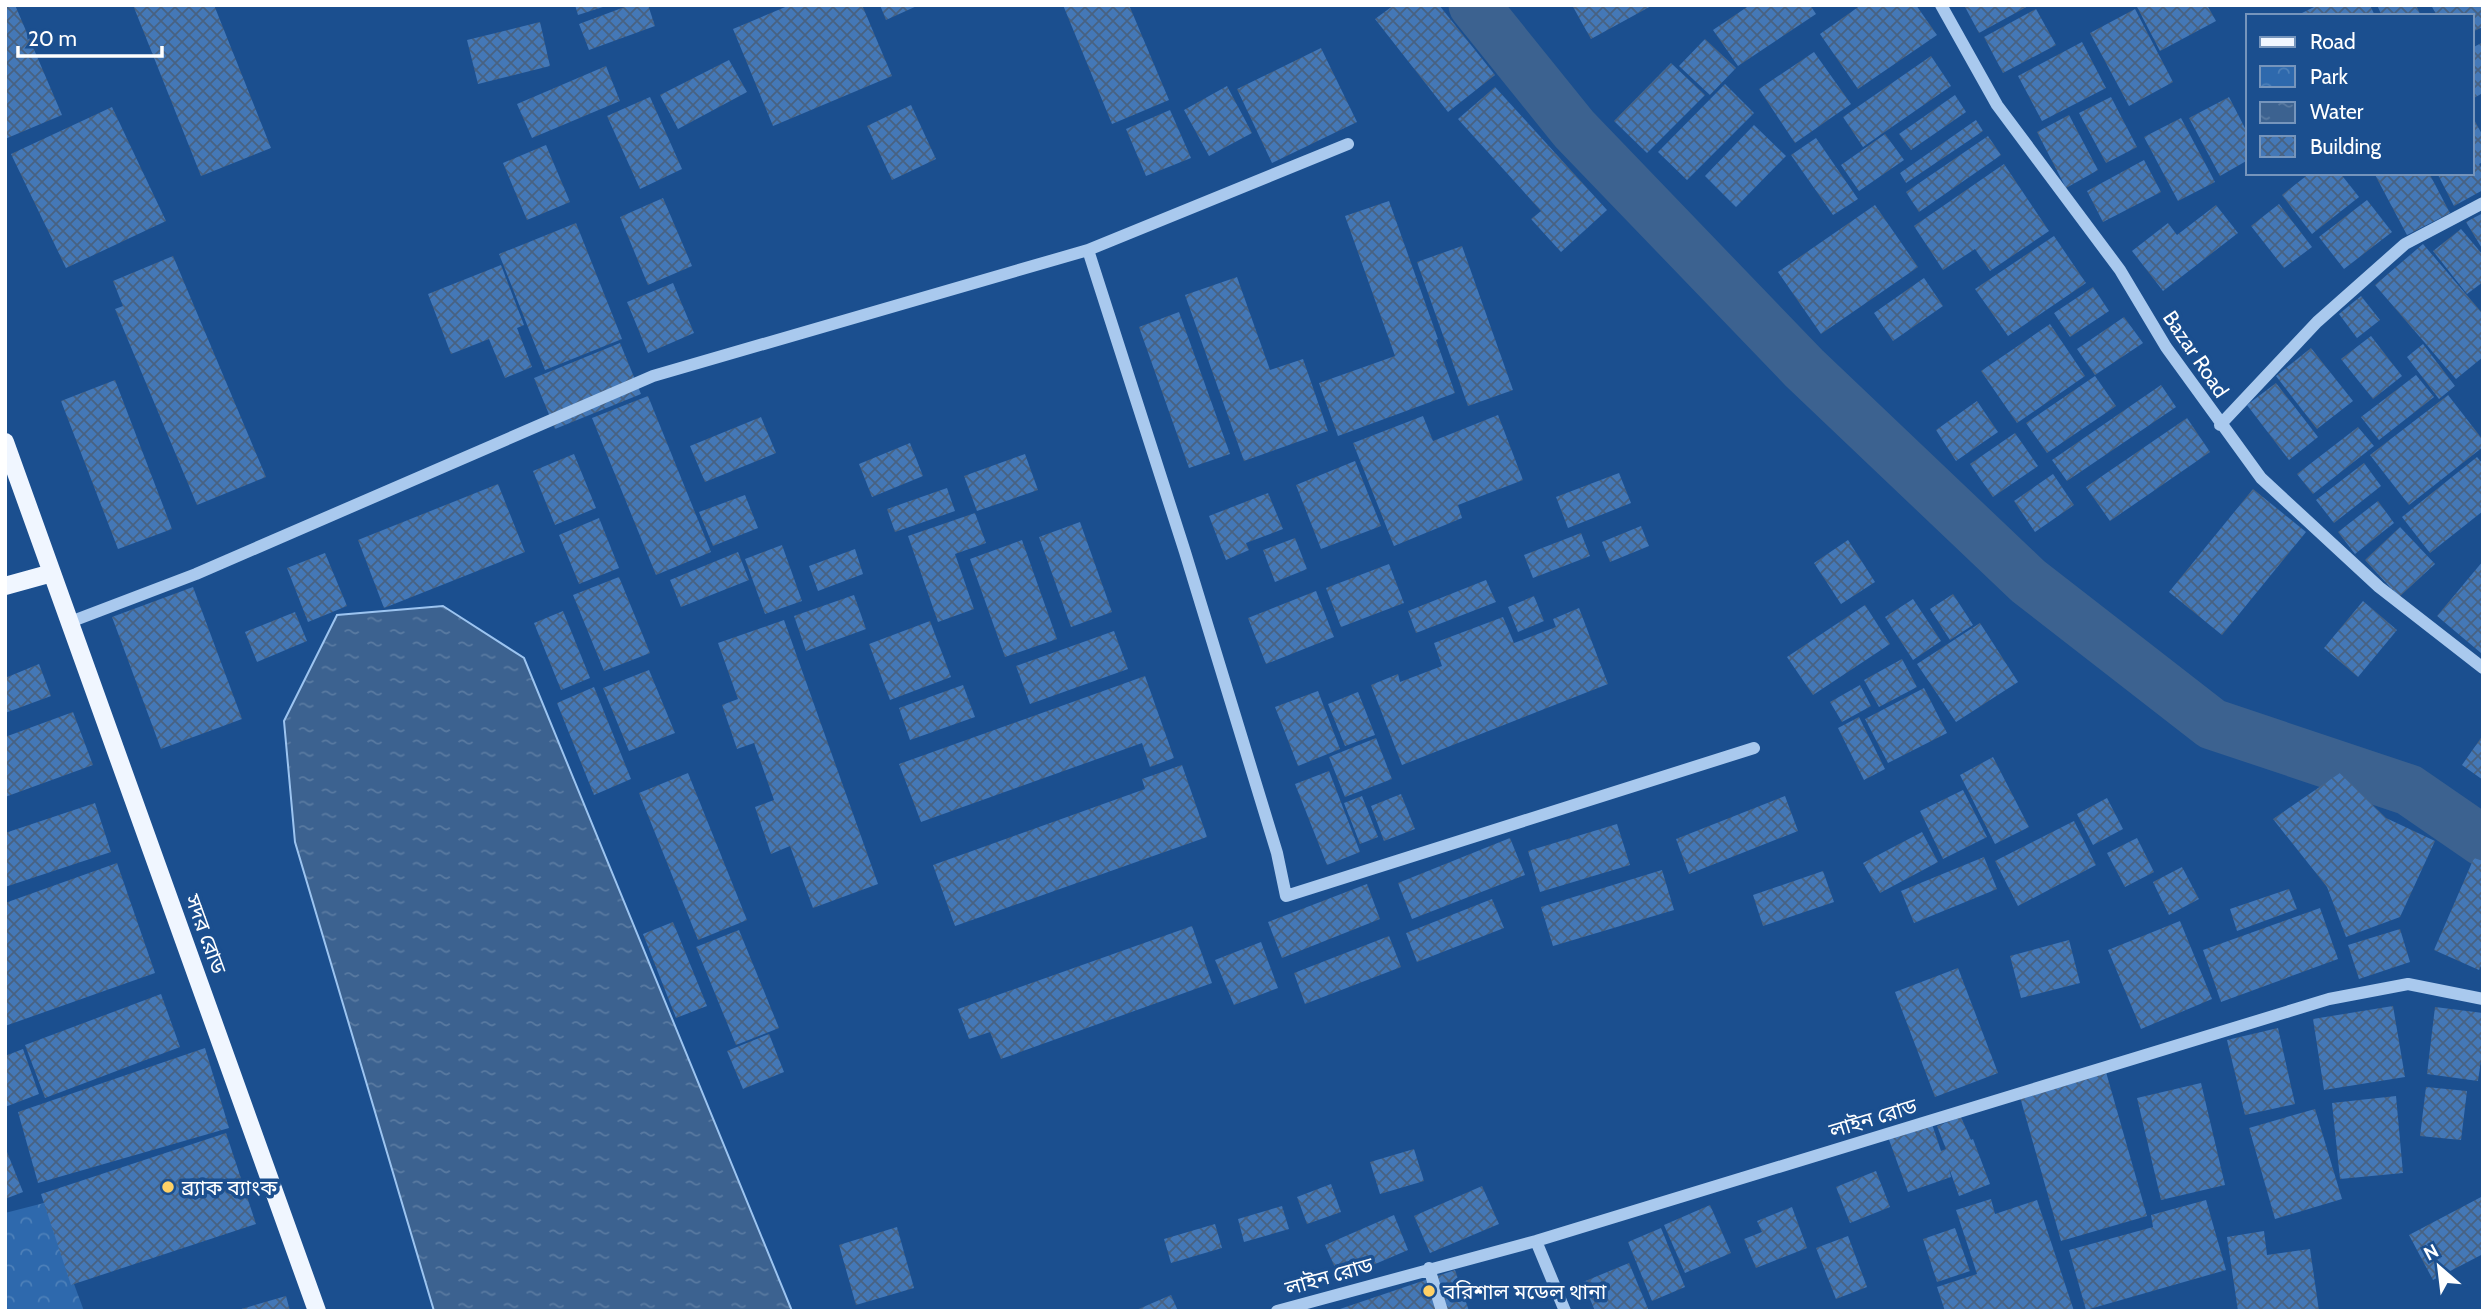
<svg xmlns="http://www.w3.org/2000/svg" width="2488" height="1316" font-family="Cabin,'Noto Sans Bengali',sans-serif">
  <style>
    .park { fill: url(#park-crowns) }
    .water { fill: url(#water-ripples); stroke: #9cc4f0; stroke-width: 2 }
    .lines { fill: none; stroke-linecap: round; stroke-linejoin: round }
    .canal { stroke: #3c6290; stroke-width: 51 }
    .building { fill: url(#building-cross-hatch) }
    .minor { stroke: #a9c9ee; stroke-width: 12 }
    .major { stroke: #f0f6ff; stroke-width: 18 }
    .poi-dot { fill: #ffd166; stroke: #1b4f8f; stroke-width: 2.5 }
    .labels { text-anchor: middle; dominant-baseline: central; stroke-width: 7; stroke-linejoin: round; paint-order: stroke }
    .street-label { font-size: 21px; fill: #fff; stroke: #1b4f8f }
    .poi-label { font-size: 21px; fill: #fff; stroke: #1b4f8f; text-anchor: start }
  </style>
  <defs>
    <pattern id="park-crowns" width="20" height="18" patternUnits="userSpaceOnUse" patternTransform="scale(1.75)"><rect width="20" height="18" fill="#2e69ad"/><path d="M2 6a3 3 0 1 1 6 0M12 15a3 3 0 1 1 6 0" fill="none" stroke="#4d80b9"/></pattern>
    <pattern id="water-ripples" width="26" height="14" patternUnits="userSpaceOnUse" patternTransform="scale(1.75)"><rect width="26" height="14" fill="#3c6290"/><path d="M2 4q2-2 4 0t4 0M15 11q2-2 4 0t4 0" fill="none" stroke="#597aa1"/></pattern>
    <pattern id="building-cross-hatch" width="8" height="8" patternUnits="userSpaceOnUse" patternTransform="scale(1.75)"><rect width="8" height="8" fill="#4478b7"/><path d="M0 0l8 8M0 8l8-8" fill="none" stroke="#486282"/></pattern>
  </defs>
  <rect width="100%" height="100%" fill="#1b4f8f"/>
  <path class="park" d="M 44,1203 L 84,1311 L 5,1311 L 5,1213 Z"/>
  <path class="water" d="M 443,606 L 524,658 L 792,1311 L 434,1311 L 295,842 L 284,721 L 337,615 Z"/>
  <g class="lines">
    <path class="canal" d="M 1474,5 L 1574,129 L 1804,368 L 2028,581 L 2212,724 L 2409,790 L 2483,841"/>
  </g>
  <path class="building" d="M 5,5 L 15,5 L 62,115 L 5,139 Z
    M 133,5 L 214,5 L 271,148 L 201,176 Z
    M 575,5 L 606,5 L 606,6 L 578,15 Z
    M 630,5 L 648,5 L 655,26 L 589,50 L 579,24 Z
    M 790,5 L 862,5 L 892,76 L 773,126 L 733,29 Z
    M 880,5 L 919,5 L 886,20 Z
    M 1063,5 L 1129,5 L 1169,100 L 1112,124 Z
    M 1394,5 L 1439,5 L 1495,75 L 1448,112 L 1375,19 Z
    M 1572,5 L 1653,5 L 1591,39 Z
    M 1750,5 L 1810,5 L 1816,14 L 1738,66 L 1713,30 Z
    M 1861,5 L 1916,5 L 1937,35 L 1858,89 L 1820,34 Z
    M 1964,5 L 2030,5 L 1979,33 Z
    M 2136,5 L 2207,5 L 2216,21 L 2160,51 Z
    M 2318,5 L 2370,5 L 2375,16 L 2296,16 Z
    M 2377,5 L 2416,5 L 2421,16 L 2382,16 Z
    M 2431,5 L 2483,5 L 2483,27 L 2472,32 L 2472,16 L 2437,16 Z
    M 2036,9 L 2056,45 L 2003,73 L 1984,37 Z
    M 2135,9 L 2173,82 L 2129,106 L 2090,33 Z
    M 540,22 L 550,66 L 478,84 L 467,40 Z
    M 1705,39 L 1736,68 L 1710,95 L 1679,66 Z
    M 2082,42 L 2106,88 L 2042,121 L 2018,76 Z
    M 2483,42 L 2483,93 L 2472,99 L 2472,48 Z
    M 1321,48 L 1357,122 L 1272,163 L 1237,89 Z
    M 1814,52 L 1851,104 L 1795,143 L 1759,89 Z
    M 1931,56 L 1951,86 L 1863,147 L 1843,117 Z
    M 729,60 L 747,92 L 678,129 L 660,95 Z
    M 1671,63 L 1705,95 L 1647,153 L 1614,121 Z
    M 606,66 L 620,101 L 532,138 L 517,104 Z
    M 1725,84 L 1754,113 L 1687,180 L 1658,152 Z
    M 1227,86 L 1252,133 L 1209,156 L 1184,110 Z
    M 1495,87 L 1607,210 L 1561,252 L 1531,219 L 1541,211 L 1458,119 Z
    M 1955,95 L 1966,112 L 1911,150 L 1899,134 Z
    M 650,97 L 682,169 L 640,189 L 607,116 Z
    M 2111,97 L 2137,147 L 2106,163 L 2079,113 Z
    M 2229,97 L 2248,134 L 2248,160 L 2220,176 L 2189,118 Z
    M 911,105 L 936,159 L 892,180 L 867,126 Z
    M 112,107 L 166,221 L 66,268 L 11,154 Z
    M 1170,110 L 1191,158 L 1146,176 L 1126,129 Z
    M 2069,115 L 2098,170 L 2066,188 L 2037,132 Z
    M 2472,116 L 2483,136 L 2483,162 L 2479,164 L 2483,170 L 2483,190 L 2454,206 L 2437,173 L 2472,173 Z
    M 2181,118 L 2215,182 L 2178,201 L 2144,137 Z
    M 1976,120 L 1983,131 L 1906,183 L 1900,173 Z
    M 1754,125 L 1786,156 L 1736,207 L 1705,176 Z
    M 1885,134 L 1904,160 L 1859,191 L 1841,165 Z
    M 1988,136 L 2001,155 L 1919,212 L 1906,192 Z
    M 1816,138 L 1858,199 L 1833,215 L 1791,155 Z
    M 546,145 L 570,202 L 527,220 L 503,163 Z
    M 2144,160 L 2161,192 L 2103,222 L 2087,191 Z
    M 2004,164 L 2049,231 L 1990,271 L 1975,249 L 1943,270 L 1914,226 Z
    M 2310,173 L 2340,173 L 2359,197 L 2312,234 L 2282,195 Z
    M 2374,173 L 2429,173 L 2450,213 L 2407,235 Z
    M 663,198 L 692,266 L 648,285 L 620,217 Z
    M 2367,200 L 2392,232 L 2344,269 L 2319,237 Z
    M 1389,201 L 1438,339 L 1436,340 L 1455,393 L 1338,436 L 1319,383 L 1395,356 L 1345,216 Z
    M 2279,204 L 2312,247 L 2284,268 L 2251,226 Z
    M 1875,205 L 1918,267 L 1821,334 L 1778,272 Z
    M 2216,205 L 2238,233 L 2163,291 L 2132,251 L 2168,223 L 2177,235 Z
    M 2483,213 L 2483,250 L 2466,222 Z
    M 576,223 L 622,339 L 545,370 L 499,254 Z
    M 2461,229 L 2483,255 L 2483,282 L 2467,294 L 2433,251 Z
    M 2054,236 L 2086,283 L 2008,336 L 1975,289 Z
    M 2423,244 L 2483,314 L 2483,357 L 2456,379 L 2375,285 Z
    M 1462,246 L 1513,390 L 1468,406 L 1417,262 Z
    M 173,256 L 266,477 L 197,505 L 115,309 L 123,306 L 113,281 Z
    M 501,265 L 524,325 L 517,328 L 532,367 L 505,378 L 489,339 L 451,354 L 428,294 Z
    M 1237,277 L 1270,370 L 1303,359 L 1328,431 L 1244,461 L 1185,295 Z
    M 1924,278 L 1943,306 L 1893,341 L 1874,313 Z
    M 673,283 L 694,333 L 648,353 L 627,302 Z
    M 2093,287 L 2109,311 L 2070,337 L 2054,313 Z
    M 2361,296 L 2380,320 L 2357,338 L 2339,314 Z
    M 1179,312 L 1230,454 L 1189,468 L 1139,327 Z
    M 2124,317 L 2143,343 L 2095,375 L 2077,349 Z
    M 2050,324 L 2085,376 L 2017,423 L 1981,371 Z
    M 2371,336 L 2402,376 L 2373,399 L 2341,359 Z
    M 620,343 L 641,394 L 555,429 L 534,378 Z
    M 2423,344 L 2455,386 L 2439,399 L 2407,357 Z
    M 2311,348 L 2353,401 L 2317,429 L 2276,376 Z
    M 2416,375 L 2434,397 L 2379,440 L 2361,417 Z
    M 2095,376 L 2116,406 L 2047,453 L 2026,423 Z
    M 115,380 L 172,529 L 118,549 L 61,401 Z
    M 2276,383 L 2318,437 L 2289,460 L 2247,405 Z
    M 2161,385 L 2176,407 L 2067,481 L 2052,460 Z
    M 2448,395 L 2483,440 L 2483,447 L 2409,505 L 2370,455 Z
    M 648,396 L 711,552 L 656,575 L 592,418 Z
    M 1977,401 L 1998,432 L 1956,461 L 1936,430 Z
    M 1498,415 L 1523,480 L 1458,505 L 1462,518 L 1394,546 L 1353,443 L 1423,416 L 1433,441 Z
    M 761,417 L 776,453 L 705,482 L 690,446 Z
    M 2187,418 L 2210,452 L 2110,521 L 2086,487 Z
    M 2358,427 L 2374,446 L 2313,494 L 2297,474 Z
    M 2015,433 L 2038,466 L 1993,497 L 1970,464 Z
    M 910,443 L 923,476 L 872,497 L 859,464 Z
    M 574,454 L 596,508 L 555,525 L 533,471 Z
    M 1025,454 L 1038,490 L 977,511 L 964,476 Z
    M 2477,457 L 2483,464 L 2483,511 L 2430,553 L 2402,517 Z
    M 1355,461 L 1381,526 L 1321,549 L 1296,485 Z
    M 2364,463 L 2381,486 L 2334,523 L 2316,500 Z
    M 1619,473 L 1631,503 L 1568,528 L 1556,497 Z
    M 2053,474 L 2074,505 L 2035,532 L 2014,501 Z
    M 498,484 L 525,552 L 384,608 L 358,540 Z
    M 947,488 L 955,511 L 895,532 L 887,509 Z
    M 2253,489 L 2306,532 L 2222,635 L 2169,592 Z
    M 1268,493 L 1283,529 L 1246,543 L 1249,550 L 1226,560 L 1209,516 Z
    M 745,495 L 758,528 L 713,546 L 699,512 Z
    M 2378,501 L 2394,523 L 2355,554 L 2338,532 Z
    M 975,513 L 986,543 L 955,554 L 974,609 L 938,622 L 908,536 Z
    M 599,518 L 619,568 L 579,584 L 559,535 Z
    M 1080,522 L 1112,612 L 1071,627 L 1039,537 Z
    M 1641,526 L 1649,546 L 1610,562 L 1602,542 Z
    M 2400,527 L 2435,564 L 2399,597 L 2365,560 Z
    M 1581,533 L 1590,556 L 1533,578 L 1524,555 Z
    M 1295,538 L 1307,569 L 1275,582 L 1263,550 Z
    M 1022,540 L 1057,639 L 1005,657 L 970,559 Z
    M 1848,540 L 1875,582 L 1841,604 L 1814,563 Z
    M 782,545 L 802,601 L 765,614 L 745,559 Z
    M 855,549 L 863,574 L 818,591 L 809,566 Z
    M 738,552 L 749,580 L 681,607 L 670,580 Z
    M 325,553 L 347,606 L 308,622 L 287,568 Z
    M 2483,561 L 2483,651 L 2481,653 L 2437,616 Z
    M 1389,564 L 1404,603 L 1341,627 L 1326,588 Z
    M 619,577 L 650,653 L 604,671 L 573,595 Z
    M 1486,580 L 1496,602 L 1416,633 L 1408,611 Z
    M 193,587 L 242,719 L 161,749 L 112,617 Z
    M 1316,591 L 1334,637 L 1266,664 L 1248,618 Z
    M 1953,594 L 1973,625 L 1950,640 L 1930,609 Z
    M 854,595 L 866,629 L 806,651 L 794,616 Z
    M 1534,596 L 1544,621 L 1518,632 L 1508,607 Z
    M 1913,599 L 1941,641 L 1913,660 L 1885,617 Z
    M 2363,601 L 2397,630 L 2358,677 L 2324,648 Z
    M 1865,605 L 1890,644 L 1813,695 L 1787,657 Z
    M 1579,608 L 1608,684 L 1402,765 L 1371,685 L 1398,674 L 1400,682 L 1442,666 L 1434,643 L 1503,617 L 1514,643 L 1556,627 L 1553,619 Z
    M 563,611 L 590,678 L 561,690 L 534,623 Z
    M 295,612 L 307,641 L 257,662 L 245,632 Z
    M 784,620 L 878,884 L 813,908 L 790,846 L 771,854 L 755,807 L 774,800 L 754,743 L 737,749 L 722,705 L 738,699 L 718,643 Z
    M 930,621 L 951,677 L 890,700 L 869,644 Z
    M 1980,623 L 2018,682 L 1956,722 L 1917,664 Z
    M 1114,631 L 1128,669 L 1030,704 L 1016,666 Z
    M 1902,659 L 1917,687 L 1879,707 L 1864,680 Z
    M 39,664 L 51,696 L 5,713 L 5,678 Z
    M 649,670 L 675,733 L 629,751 L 603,688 Z
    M 1145,676 L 1174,758 L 1150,767 L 1142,743 L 921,822 L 899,764 Z
    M 963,685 L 975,717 L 910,740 L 899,708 Z
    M 1860,685 L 1871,706 L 1842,722 L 1830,702 Z
    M 594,687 L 631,779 L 594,795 L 557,703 Z
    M 1924,688 L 1947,733 L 1888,763 L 1865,719 Z
    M 1318,691 L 1340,749 L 1298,766 L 1275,707 Z
    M 1358,692 L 1375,735 L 1345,746 L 1328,704 Z
    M 73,712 L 93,765 L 5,797 L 5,737 Z
    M 1859,717 L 1885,769 L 1864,780 L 1838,728 Z
    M 2483,735 L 2483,780 L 2462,765 Z
    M 1376,738 L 1392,779 L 1345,797 L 1329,757 Z
    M 1993,757 L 2029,827 L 1995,844 L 1960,775 Z
    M 1182,765 L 1207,837 L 955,926 L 933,865 L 1145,789 L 1142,779 Z
    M 1329,771 L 1360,852 L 1327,865 L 1295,784 Z
    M 688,773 L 747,920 L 698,940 L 639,793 Z
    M 2340,773 L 2386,818 L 2435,841 L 2400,917 L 2346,937 L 2327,887 L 2273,819 Z
    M 1963,790 L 1987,837 L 1943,859 L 1920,811 Z
    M 1401,794 L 1415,829 L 1384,841 L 1371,806 Z
    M 1362,796 L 1378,837 L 1360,844 L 1344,803 Z
    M 1785,796 L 1798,831 L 1689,874 L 1676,839 Z
    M 2107,798 L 2123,829 L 2093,845 L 2077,814 Z
    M 95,803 L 111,852 L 5,887 L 5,833 Z
    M 2074,821 L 2096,865 L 2018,906 L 1995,861 Z
    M 1617,824 L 1630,865 L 1540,892 L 1528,851 Z
    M 1922,832 L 1938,862 L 1880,893 L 1863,863 Z
    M 1510,838 L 1525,875 L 1412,919 L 1398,883 Z
    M 2137,838 L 2154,872 L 2125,887 L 2107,853 Z
    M 1984,857 L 1997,889 L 1914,923 L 1901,891 Z
    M 2474,858 L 2483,861 L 2483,962 L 2479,970 L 2434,950 Z
    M 117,863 L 155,973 L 5,1026 L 5,903 Z
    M 2182,867 L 2199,899 L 2169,915 L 2153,882 Z
    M 1662,870 L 1674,910 L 1553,946 L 1541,907 Z
    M 1823,871 L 1834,902 L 1763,926 L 1753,895 Z
    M 1367,884 L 1380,919 L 1282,958 L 1268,922 Z
    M 2289,889 L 2297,909 L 2237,931 L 2230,909 Z
    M 1492,899 L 1504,928 L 1417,962 L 1406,933 Z
    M 2320,908 L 2338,959 L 2221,1002 L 2203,950 Z
    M 2180,921 L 2212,999 L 2141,1029 L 2108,950 Z
    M 673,922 L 707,1006 L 676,1018 L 643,934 Z
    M 1192,926 L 1212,983 L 1001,1059 L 990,1032 L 969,1039 L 958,1009 Z
    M 2400,929 L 2410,962 L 2359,979 L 2348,945 Z
    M 739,930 L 779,1028 L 736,1045 L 696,947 Z
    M 1389,936 L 1401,967 L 1305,1004 L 1294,973 Z
    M 2069,940 L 2080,983 L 2021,998 L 2010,956 Z
    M 1261,942 L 1278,988 L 1234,1005 L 1215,960 Z
    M 1958,968 L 1998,1073 L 1935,1097 L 1895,992 Z
    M 161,994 L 180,1047 L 45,1098 L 25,1045 Z
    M 2393,1006 L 2405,1077 L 2324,1090 L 2313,1019 Z
    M 2435,1007 L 2483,1013 L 2483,1046 L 2478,1081 L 2427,1074 Z
    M 2278,1028 L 2295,1104 L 2245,1115 L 2227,1040 Z
    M 769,1034 L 784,1072 L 743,1089 L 727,1051 Z
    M 205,1048 L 229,1128 L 38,1183 L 18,1112 Z
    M 23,1049 L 39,1094 L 5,1107 L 5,1056 Z
    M 2106,1072 L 2147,1216 L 2061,1241 L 2020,1097 Z
    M 2201,1083 L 2225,1185 L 2161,1200 L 2137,1098 Z
    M 2426,1087 L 2467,1091 L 2461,1140 L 2420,1136 Z
    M 2396,1096 L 2403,1173 L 2340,1179 L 2332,1103 Z
    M 2315,1109 L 2342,1199 L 2275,1219 L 2249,1128 Z
    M 1961,1117 L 1971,1140 L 1973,1139 L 1990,1184 L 1959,1196 L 1949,1168 L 1951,1177 L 1908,1192 L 1888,1137 L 1931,1121 L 1941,1151 L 1946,1149 L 1937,1126 Z
    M 226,1133 L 256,1224 L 71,1285 L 41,1194 Z
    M 5,1147 L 23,1192 L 5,1199 Z
    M 1414,1149 L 1424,1181 L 1380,1194 L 1370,1162 Z
    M 1876,1171 L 1890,1207 L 1850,1223 L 1836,1187 Z
    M 1331,1184 L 1341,1212 L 1307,1224 L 1297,1197 Z
    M 1482,1186 L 1499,1224 L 1430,1253 L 1414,1216 Z
    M 2483,1196 L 2483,1254 L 2433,1280 L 2409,1235 Z
    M 1991,1199 L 1995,1214 L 2037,1200 L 2074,1311 L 1945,1311 L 1937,1287 L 1977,1274 L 1956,1210 Z
    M 2206,1200 L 2226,1270 L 2086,1310 L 2069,1250 L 2153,1227 L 2151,1215 Z
    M 1710,1205 L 1731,1253 L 1685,1273 L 1664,1225 Z
    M 1282,1206 L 1289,1229 L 1244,1242 L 1238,1219 Z
    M 1792,1207 L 1807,1248 L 1756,1268 L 1744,1239 L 1762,1232 L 1757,1221 Z
    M 1394,1215 L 1408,1250 L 1340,1279 L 1325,1245 Z
    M 1215,1224 L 1222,1248 L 1171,1263 L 1164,1239 Z
    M 897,1227 L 914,1288 L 856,1305 L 839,1245 Z
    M 1661,1228 L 1685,1287 L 1652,1301 L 1628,1242 Z
    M 1955,1228 L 1970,1271 L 1937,1282 L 1923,1239 Z
    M 2264,1231 L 2267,1255 L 2310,1249 L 2319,1311 L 2238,1311 L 2227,1237 Z
    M 1848,1236 L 1867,1287 L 1836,1299 L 1816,1248 Z
    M 1629,1263 L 1649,1311 L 1595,1311 L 1583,1282 Z
    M 1455,1270 L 1469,1311 L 1337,1311 L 1337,1310 Z
    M 1171,1295 L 1178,1311 L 1134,1311 Z
    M 286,1296 L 290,1311 L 238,1311 L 238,1310 Z"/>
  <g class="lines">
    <path class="minor" d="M 1941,5 L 1997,105 L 2120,270 L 2166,347 L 2261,478 L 2379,587 L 2483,668
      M 1348,144 L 1088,250 L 1185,552 L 1277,853 L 1286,896 L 1754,748
      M 2220,425 L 2317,322 L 2405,244 L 2483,203
      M 70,622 L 196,574 L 653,376 L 1088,250
      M 1536,1241 L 1565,1311
      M 1429,1268 L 1442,1311
      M 1277,1311 L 1536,1241 L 2329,999 L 2408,984 L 2483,999"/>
    <path class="major" d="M 5,442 L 317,1311
      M 5,586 L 52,573"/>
  </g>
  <g class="poi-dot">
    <circle cx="168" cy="1187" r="7"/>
    <circle cx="1429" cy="1291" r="7"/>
  </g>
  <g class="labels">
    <g class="street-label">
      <text transform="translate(2196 354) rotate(56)">Bazar Road</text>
      <text transform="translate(206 934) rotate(70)">সদর রোড</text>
      <text transform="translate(1873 1118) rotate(-17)">লাইন রোড</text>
      <text transform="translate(1329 1276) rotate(-16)">লাইন রোড</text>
    </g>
    <g class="poi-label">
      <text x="182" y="1187">ব্র্যাক ব্যাংক</text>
      <text x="1443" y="1291">বরিশাল মডেল থানা</text>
    </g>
  </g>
  <rect width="2488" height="1316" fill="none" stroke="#ffffff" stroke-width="14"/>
  <rect x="2246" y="14" width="228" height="161" fill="#1b4f8f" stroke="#7695bc" stroke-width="2"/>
  <rect x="2260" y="37" width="35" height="10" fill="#f0f6ff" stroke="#7695bc" stroke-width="2"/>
  <text x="2310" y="49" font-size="21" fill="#ffffff">Road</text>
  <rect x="2260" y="66" width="35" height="21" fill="url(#park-crowns)" stroke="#7695bc" stroke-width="2"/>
  <text x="2310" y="84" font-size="21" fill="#ffffff">Park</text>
  <rect x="2260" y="102" width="35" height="21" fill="url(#water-ripples)" stroke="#7695bc" stroke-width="2"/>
  <text x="2310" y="119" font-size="21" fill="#ffffff">Water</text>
  <rect x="2260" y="136" width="35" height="21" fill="url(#building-cross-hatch)" stroke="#7695bc" stroke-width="2"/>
  <text x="2310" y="154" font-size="21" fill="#ffffff">Building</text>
  <g transform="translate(2439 1267) rotate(332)" stroke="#1b4f8f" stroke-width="5" paint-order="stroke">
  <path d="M0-5L12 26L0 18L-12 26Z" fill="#ffffff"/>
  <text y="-10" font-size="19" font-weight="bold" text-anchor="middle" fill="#ffffff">N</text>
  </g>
  <path d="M18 46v10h144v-10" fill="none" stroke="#ffffff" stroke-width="3.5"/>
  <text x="28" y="46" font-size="21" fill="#ffffff" stroke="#1b4f8f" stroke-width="5" paint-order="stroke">20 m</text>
</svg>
